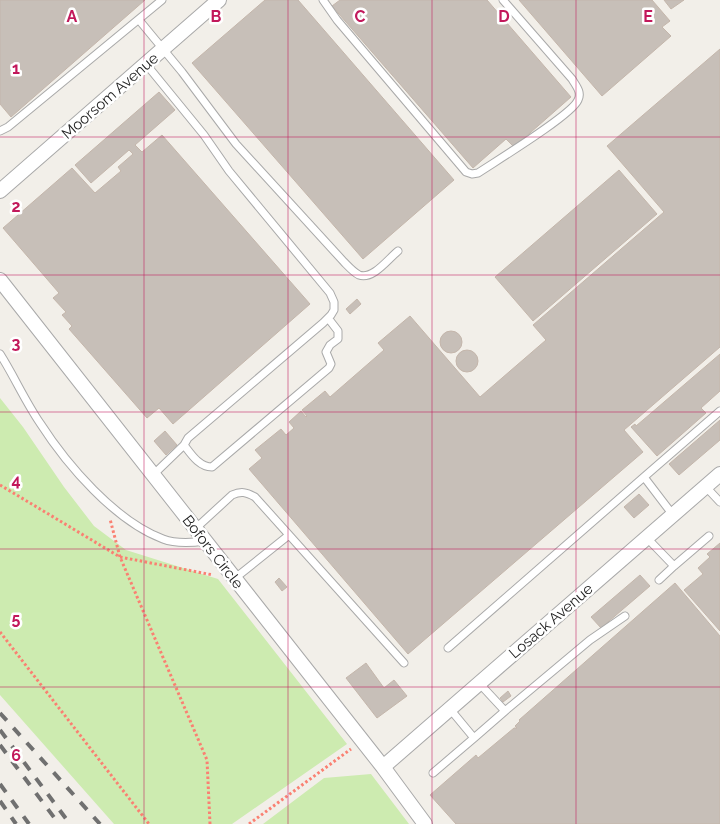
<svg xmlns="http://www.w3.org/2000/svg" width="720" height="824" font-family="Raleway,sans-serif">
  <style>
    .grass { fill: #cdebb0 }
    .building { fill: #c7bfb8; stroke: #c4b6ab }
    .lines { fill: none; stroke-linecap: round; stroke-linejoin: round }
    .lane-casing { stroke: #a9a9a9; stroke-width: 9 }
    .street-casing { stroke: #a9a9a9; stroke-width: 16 }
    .path { stroke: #fa8072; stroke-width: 3; stroke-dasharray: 2.5 2.5; stroke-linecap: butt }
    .lane { stroke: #fff; stroke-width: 7 }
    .street { stroke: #fff; stroke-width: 14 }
    .rail { stroke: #707070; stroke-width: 4; stroke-dasharray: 10 10; stroke-linecap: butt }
    .grid { fill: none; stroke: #c2185b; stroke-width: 1; stroke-opacity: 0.55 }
    .labels { text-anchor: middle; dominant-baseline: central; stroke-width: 5; stroke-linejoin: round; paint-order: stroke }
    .street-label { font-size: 15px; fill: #222; stroke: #fff }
    .grid-label { font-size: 16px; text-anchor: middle; font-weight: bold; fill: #c2185b; stroke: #fff; stroke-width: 5; stroke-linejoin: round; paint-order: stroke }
  </style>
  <rect width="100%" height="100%" fill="#f2efe9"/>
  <path class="grass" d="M 0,398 L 23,427 L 64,487 L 94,526 L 126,550 L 218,579 L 347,744 L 232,824 L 114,824 L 0,695 Z
    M 371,774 L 409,824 L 263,824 L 324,778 Z"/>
  <path class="building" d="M 0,0 L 145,0 L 11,117 L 0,104 Z
    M 265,0 L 298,0 L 454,180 L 363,259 L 192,63 Z
    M 340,0 L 487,0 L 571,97 L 514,147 L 506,139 L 473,168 L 332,6 Z
    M 519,0 L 652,0 L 670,21 L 662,27 L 671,36 L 602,96 Z
    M 664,0 L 684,0 L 671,9 Z
    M 720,49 L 720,347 L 624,430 L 643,452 L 408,654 L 249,469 L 262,458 L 255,450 L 281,429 L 286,435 L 294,428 L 289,422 L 301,411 L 306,417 L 307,416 L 302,410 L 325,391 L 330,397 L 384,350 L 378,343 L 410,316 L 480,397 L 546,340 L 533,325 L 664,212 L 607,146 Z
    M 159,92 L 175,110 L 135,145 L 142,152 L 162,135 L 310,304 L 173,424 L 159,408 L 147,418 L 69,329 L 72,326 L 62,315 L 66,312 L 53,298 L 59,293 L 3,228 L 72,168 L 95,193 L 121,171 L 118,167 L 133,154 L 129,150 L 91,183 L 75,165 Z
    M 619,170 L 657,214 L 533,321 L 495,277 Z
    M 357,299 L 361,304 L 350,314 L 346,309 Z
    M440 342a11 11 0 1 1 22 0a11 11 0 1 1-22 0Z
    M456 361a11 11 0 1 1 22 0a11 11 0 1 1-22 0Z
    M 720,354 L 720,391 L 701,408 L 706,413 L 657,456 L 631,427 L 635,424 L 636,426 Z
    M 720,420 L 720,440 L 679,475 L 669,464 Z
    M 165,431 L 177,445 L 166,455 L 154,441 Z
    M 639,494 L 649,505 L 634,518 L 624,507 Z
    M 720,543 L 720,631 L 684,590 L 703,574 L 698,568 L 710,557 L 707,554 Z
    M 640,575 L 650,586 L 601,628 L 591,617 Z
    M 279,578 L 287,587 L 282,591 L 275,582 Z
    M 675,583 L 720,636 L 720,824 L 456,824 L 430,795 L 476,755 L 478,758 L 514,728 L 517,728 L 515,726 L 520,721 L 519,720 Z
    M 366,663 L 384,688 L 394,680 L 407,696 L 377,718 L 346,678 Z
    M 508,691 L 511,696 L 503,702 L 500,698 Z"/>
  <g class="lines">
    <defs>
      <path id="lane" d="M 323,0 L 337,20 L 466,172 L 472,174 L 478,173 C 496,161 572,115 578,100 C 582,92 576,86 572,79 L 503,0
        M 139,20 L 182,72 L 236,144 L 344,262 C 348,266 353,272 359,275 C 373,280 388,259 398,251
        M 146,64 L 204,135 L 229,171 L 330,293 L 334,302 L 334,310 L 331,315 L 323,323 L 188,438 L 184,445 C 191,454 199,467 212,467 L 329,368 L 331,364 L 326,352 L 330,345 L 338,339 L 338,331 L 328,318
        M 0,131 L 8,127 L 162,0
        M 0,354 C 14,376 25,401 40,423 C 67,465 115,521 163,539 C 176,544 191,543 205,541
        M 153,475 L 184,445
        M 706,487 L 720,502
        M 673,515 L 644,477 L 720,411
        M 195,529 L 232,495 C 241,491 246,492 255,497 L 404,663
        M 647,538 L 674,566 L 709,536
        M 234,579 L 289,535
        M 659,580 L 674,566
        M 448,648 L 644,477
        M 450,709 L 474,738 L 505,711 L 479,683
        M 505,711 L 590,640 L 625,616
        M 433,773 L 474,738"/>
      <path id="street" d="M 0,191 L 219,0
        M 0,280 L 383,767 L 425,824
        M 383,767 L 720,474"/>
    </defs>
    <use href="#lane" class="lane-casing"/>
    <use href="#street" class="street-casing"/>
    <path class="path" d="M 0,485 L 120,557 L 110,519
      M 0,632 L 149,824
      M 210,824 L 207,760 L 120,557 L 213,575
      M 249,824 L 351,749"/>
    <use href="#lane" class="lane"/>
    <use href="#street" class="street"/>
    <path class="rail" d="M 0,713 L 100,824
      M 0,730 L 70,824
      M 0,745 L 59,824
      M 0,784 L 29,824
      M 0,801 L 16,824"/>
  </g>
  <path class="grid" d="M 144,0 L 144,824M 288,0 L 288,824M 432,0 L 432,824M 576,0 L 576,824M 0,137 L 720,137M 0,275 L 720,275M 0,412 L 720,412M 0,549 L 720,549M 0,687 L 720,687"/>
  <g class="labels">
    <g class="street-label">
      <text transform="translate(110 96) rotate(-41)">Moorsom Avenue</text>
      <text transform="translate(213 552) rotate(52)">Bofors Circle</text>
      <text transform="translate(551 621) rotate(-41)">Losack Avenue</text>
    </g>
  </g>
  <g class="grid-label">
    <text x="72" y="22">A</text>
    <text x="216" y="22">B</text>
    <text x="360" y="22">C</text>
    <text x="504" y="22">D</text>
    <text x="648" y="22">E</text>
    <text x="16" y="74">1</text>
    <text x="16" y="212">2</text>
    <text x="16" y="349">3</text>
    <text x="16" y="486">4</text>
    <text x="16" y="624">5</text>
    <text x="16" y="761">6</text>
  </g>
</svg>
